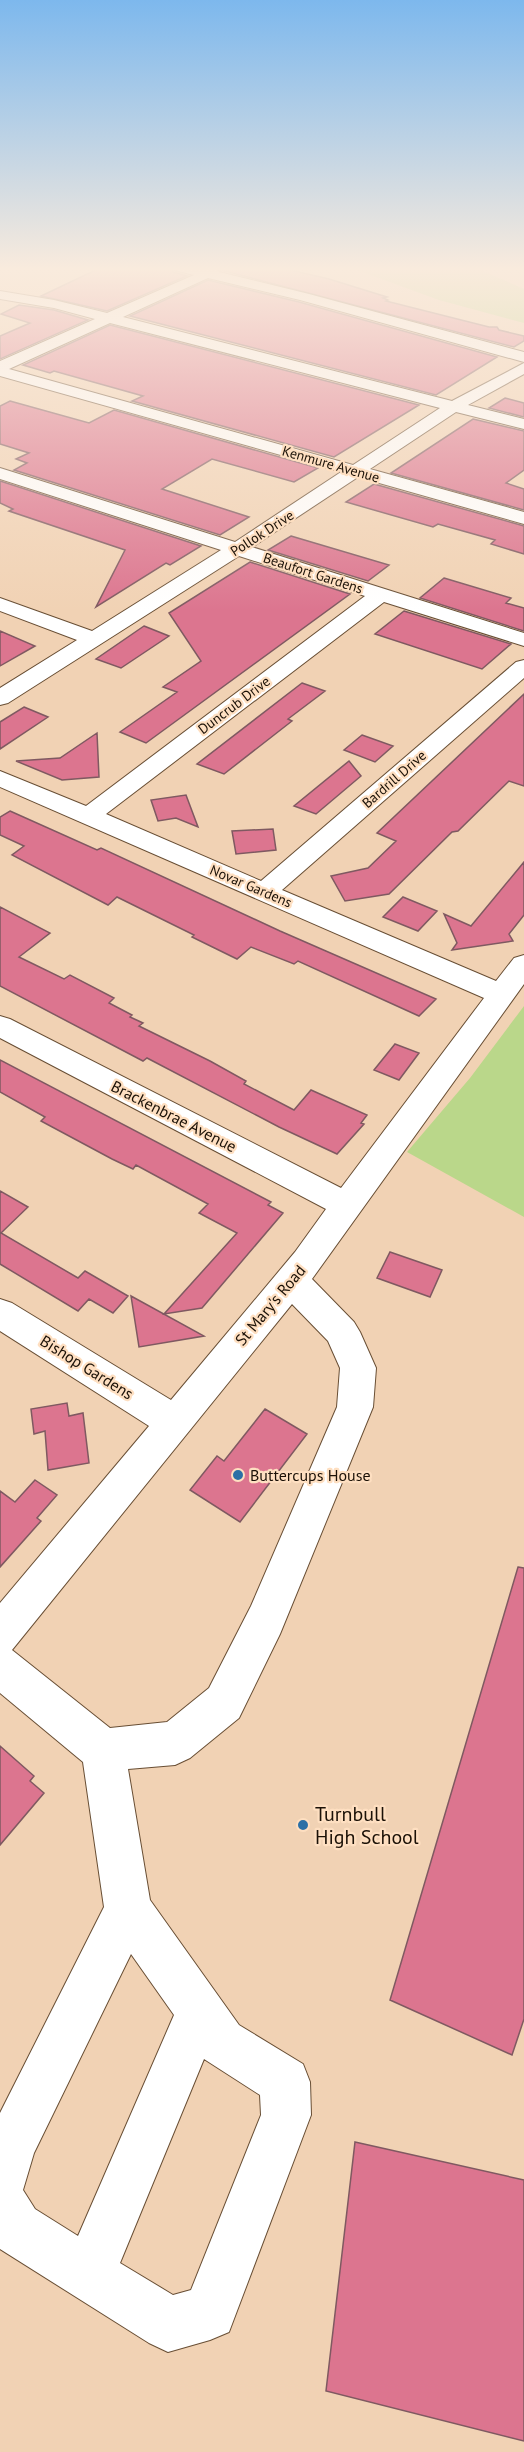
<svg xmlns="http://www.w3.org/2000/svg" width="524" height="2452" font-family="'PT Sans',sans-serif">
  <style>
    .green { fill: #bad78a }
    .building { fill: #dc758f; stroke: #7f5961; stroke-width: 1.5 }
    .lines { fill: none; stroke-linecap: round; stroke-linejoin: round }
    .minor-casing { stroke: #684e34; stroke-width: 2 }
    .minor { fill: #fff; fill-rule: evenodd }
    .poi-dot { fill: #2c70a6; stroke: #fedfc1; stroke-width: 2 }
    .labels { text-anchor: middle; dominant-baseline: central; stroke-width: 4.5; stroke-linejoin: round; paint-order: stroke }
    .far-street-label { font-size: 14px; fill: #1b1107; stroke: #fedfc1 }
    .street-label { font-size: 16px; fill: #1b1107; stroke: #fedfc1 }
    .poi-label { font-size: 16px; fill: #1b1107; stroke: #fedfc1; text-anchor: start }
    .near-poi-label { font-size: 20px; fill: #1b1107; stroke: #fedfc1; text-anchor: start }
  </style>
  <rect width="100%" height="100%" fill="#f1d2b4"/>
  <path class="green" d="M 349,267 L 474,267 L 524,289 L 524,323 L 439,300 Z
    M 524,1006 L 524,1217 L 407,1152 L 470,1078 Z"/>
  <path class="building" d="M 102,267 L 170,267 L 173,272 L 187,276 L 107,311 L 41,296 Z
    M 220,267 L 278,267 L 329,279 L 387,297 L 383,298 L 388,300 L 386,301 L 489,327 L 497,327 L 499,330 L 524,336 L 524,341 L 514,347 L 221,270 Z
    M 208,280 L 299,302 L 497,357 L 436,395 L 130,316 Z
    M 19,305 L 54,310 L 88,320 L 0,359 L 0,336 L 30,323 L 1,314 Z
    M 110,325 L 419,405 L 334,457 L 132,401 L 143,396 L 54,371 L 50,373 L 23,365 Z
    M 505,398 L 524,403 L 524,417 L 489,408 Z
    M 10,401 L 89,423 L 114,410 L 318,468 L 294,482 L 212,459 L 162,489 L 249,517 L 220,535 L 14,470 L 27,463 L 16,459 L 29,453 L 0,444 L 0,406 Z
    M 473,419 L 524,431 L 524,470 L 506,483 L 524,489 L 524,510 L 391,473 Z
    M 0,481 L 201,546 L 170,565 L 166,563 L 96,607 L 125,550 L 9,511 L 13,509 L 0,503 Z
    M 374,484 L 524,526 L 524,554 L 491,544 L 495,540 L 438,524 L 433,527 L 346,502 Z
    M 291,536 L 389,565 L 368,581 L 268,550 Z
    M 250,562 L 350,594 L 146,743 L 120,732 L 177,692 L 163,687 L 201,661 L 169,613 Z
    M 444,578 L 511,598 L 506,603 L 524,608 L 524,631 L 420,598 Z
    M 404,611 L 511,644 L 482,669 L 375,634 Z
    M 144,626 L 169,636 L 121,668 L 96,659 Z
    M 0,631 L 35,646 L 0,666 Z
    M 302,683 L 325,691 L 288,719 L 292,721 L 224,774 L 197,764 Z
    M 524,694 L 524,786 L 509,781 L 458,831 L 452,832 L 389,894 L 345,901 L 331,876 L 368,868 L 396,841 L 377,833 Z
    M 24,707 L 48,717 L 0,749 L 0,722 Z
    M 97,733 L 99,777 L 62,780 L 16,761 L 60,758 Z
    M 362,735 L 393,746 L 375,762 L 344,750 Z
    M 349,761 L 361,776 L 316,814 L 294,806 Z
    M 186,795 L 198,827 L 176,818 L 158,821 L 151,800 Z
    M 10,811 L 97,850 L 101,848 L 280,931 L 436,999 L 419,1016 L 298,961 L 294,964 L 251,947 L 237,959 L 192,937 L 194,935 L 117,897 L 108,905 L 12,855 L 24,846 L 0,835 L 0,817 Z
    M 273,829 L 276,850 L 236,854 L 232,831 Z
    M 524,862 L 524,915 L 509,934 L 513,941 L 452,950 L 457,943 L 444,914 L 471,926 Z
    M 403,897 L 437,911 L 418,931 L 383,917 Z
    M 0,907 L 50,933 L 19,957 L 64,979 L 70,975 L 114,998 L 109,1003 L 132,1015 L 130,1017 L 143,1023 L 139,1026 L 210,1061 L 246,1081 L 244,1084 L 294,1110 L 311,1090 L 367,1115 L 361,1123 L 364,1124 L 337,1154 L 279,1127 L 147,1058 L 143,1061 L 0,986 Z
    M 395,1044 L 419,1053 L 399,1080 L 374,1070 Z
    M 0,1060 L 271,1202 L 268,1205 L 283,1213 L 202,1308 L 164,1314 L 237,1233 L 199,1213 L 208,1204 L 136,1165 L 133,1169 L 112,1159 L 41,1121 L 45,1117 L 0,1092 Z
    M 0,1191 L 28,1207 L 1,1233 L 78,1278 L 85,1271 L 128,1296 L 113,1313 L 89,1299 L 78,1311 L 0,1264 Z
    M 390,1252 L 442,1270 L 430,1297 L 377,1278 Z
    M 131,1296 L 204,1336 L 139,1347 Z
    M 67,1403 L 69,1416 L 83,1413 L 89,1463 L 48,1470 L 45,1431 L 34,1434 L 31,1409 Z
    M 265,1409 L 307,1434 L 240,1522 L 190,1490 L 217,1456 L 224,1461 Z
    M 35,1480 L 57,1495 L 37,1518 L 41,1521 L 0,1567 L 0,1491 L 15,1502 Z
    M 518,1567 L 524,1568 L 524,2019 L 512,2055 L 390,2000 Z
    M 0,1746 L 34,1776 L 30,1781 L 44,1793 L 0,1845 Z
    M 355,2142 L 524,2180 L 524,2441 L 326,2391 Z"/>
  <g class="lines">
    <defs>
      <path id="minor" d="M 172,267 C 187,267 204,266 218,268 L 219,272 L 309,294 L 524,352 L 524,362 L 300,300 L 208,278 L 123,317 L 452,401 L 524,363 L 524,374 L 468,405 L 524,419 L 524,429 L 456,412 L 370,469 L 524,512 L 524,524 L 358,477 L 252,547 L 524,633 L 524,646 L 384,602 L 106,814 L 261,881 L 516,662 L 524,660 L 524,678 L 282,890 L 496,981 L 514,958 L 524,955 L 524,984 L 312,1279 L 354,1322 L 360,1332 L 376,1368 L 373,1407 L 280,1634 L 239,1718 L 190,1758 L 175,1765 L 128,1769 L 150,1900 L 239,2025 L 303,2064 L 310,2082 L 311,2115 L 229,2332 L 210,2340 L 168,2352 L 149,2343 L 0,2249 L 0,2113 L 104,1907 L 83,1762 L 0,1693 L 0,1603 L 149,1426 L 0,1331 L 0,1299 L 12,1303 L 171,1400 L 295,1252 L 326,1209 L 0,1038 L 0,1016 L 10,1019 L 341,1188 L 484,998 L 0,787 L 0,771 L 86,806 L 365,596 L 239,556 L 8,703 L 0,705 L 0,688 L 77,640 L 0,611 L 0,598 L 92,631 L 221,550 L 0,479 L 0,468 L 235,542 L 341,472 L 0,376 L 0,361 L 95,319 L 54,308 L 0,299 L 0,291 L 54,300 L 107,313 L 194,275 L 174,270 ZM 110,323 L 440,408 L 353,465 L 9,369 ZM 292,1304 L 328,1341 L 340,1368 L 337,1407 L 251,1606 L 209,1688 L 167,1722 L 110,1728 L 12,1650 ZM 131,1954 L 174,2015 L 78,2236 L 35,2209 L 23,2190 L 34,2153 ZM 204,2059 L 260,2095 L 261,2115 L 191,2290 L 173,2295 L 120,2263 Z"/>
    </defs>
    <use href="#minor" class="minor-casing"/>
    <use href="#minor" class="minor"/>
  </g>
  <linearGradient id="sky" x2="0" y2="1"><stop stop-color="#7db8ed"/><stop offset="0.44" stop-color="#f9ebdd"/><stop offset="1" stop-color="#f9ebdd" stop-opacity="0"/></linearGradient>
  <rect width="524" height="611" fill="url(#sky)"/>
  <g class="poi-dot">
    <circle cx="238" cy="1475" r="6"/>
    <circle cx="303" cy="1825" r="6"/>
  </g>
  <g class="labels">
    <g class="far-street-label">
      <text transform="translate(331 464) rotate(16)">Kenmure Avenue</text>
      <text transform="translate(262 533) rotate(-33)">Pollok Drive</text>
      <text transform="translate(313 573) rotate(18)">Beaufort Gardens</text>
      <text transform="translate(234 705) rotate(-37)">Duncrub Drive</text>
      <text transform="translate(394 779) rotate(-41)">Bardrill Drive</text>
      <text transform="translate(251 886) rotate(23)">Novar Gardens</text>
    </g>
    <g class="street-label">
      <text transform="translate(174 1116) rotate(27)">Brackenbrae Avenue</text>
      <text transform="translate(270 1305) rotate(-50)">St Mary's Road</text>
      <text transform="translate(87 1367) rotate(32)">Bishop Gardens</text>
    </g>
    <g class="poi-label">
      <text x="250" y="1475">Buttercups House</text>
    </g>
    <g class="near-poi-label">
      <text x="315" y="1814">Turnbull<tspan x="315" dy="23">High School</tspan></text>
    </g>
  </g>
</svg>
